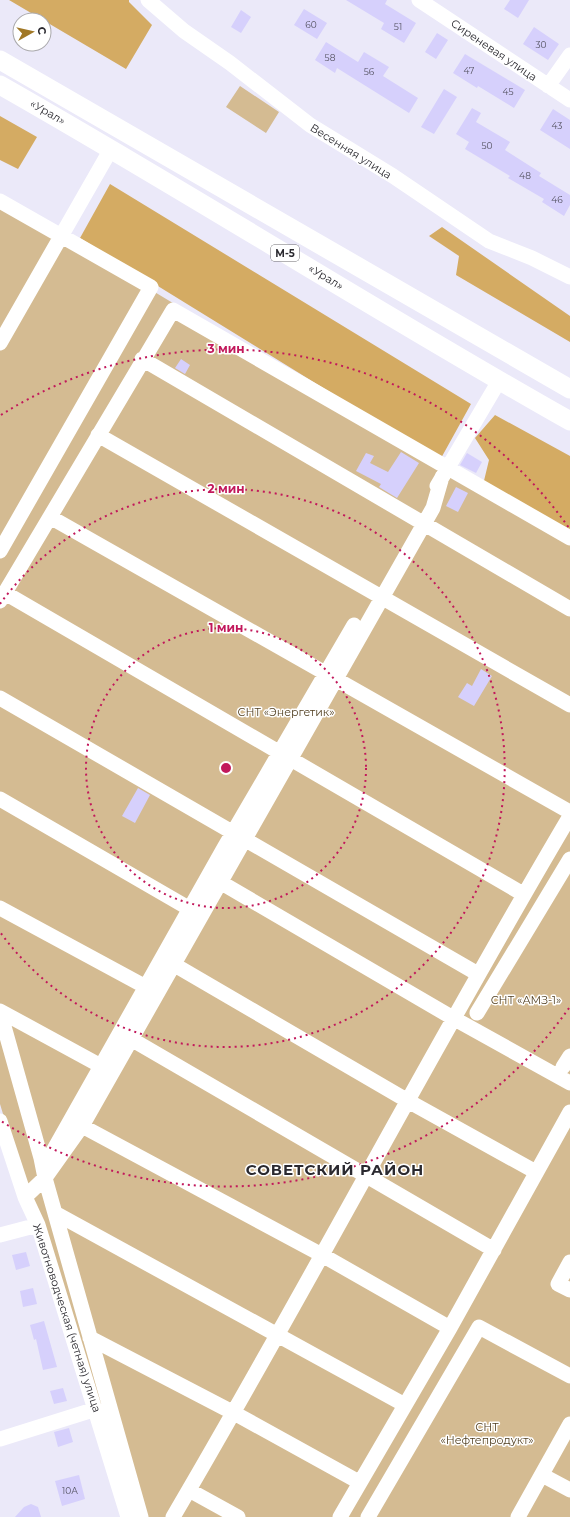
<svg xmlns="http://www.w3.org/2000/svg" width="570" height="1517" font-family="Montserrat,sans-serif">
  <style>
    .green { fill: #d4bb92 }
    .forest { fill: #d4ab63 }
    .building { fill: #d6d0fc }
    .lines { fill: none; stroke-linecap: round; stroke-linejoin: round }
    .minor { stroke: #fff; stroke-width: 15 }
    .major { stroke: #fff; stroke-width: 19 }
    .ring { fill: none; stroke: #c2185b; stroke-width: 2; stroke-dasharray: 2 4 }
    .labels { text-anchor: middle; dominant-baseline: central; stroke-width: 3; stroke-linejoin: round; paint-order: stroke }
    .number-label { font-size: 9px; fill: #555362 }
    .shield { fill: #fff; stroke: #6a696d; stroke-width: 1 }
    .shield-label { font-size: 10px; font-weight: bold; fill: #2a292f }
    .street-label { font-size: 11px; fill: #2a292f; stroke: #fff }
    .park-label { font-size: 11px; fill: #4f3d1e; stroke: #fff }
    .district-label { font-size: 15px; font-weight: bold; letter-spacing: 1px; fill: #2a292f; stroke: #fff }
    .centre { fill: #c2185b; stroke: #fff; stroke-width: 2 }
    .ring-label { font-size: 12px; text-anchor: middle; font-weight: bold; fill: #c2185b; stroke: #fff; stroke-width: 3; stroke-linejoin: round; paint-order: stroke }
  </style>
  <rect width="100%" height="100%" fill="#ebe9f9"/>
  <path class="green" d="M 240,86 L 279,112 L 266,133 L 226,107 Z
    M 0,199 L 482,489 L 570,529 L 570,1517 L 125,1517 L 0,1104 Z"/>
  <path class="forest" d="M 9,0 L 129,0 L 129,2 L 152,25 L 126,69 Z
    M 0,116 L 37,137 L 18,169 L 0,160 Z
    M 110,184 L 471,404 L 440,460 L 80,238 Z
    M 442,227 L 570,316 L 570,342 L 456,275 L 459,256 L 429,236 Z
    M 495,415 L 570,456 L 570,529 L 482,489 L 489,460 L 475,438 Z"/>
  <path class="building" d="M 346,0 L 387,0 L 385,4 L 416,23 L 404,43 L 381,29 L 384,23 Z
    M 510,0 L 529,0 L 518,18 L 504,9 Z
    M 304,9 L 327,23 L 317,39 L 294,25 Z
    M 241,10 L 251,17 L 241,33 L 231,27 Z
    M 534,27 L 559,44 L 548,60 L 523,44 Z
    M 437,33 L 448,40 L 436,59 L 425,52 Z
    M 326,42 L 358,62 L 364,52 L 389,67 L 383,76 L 418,98 L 409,113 L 337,68 L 335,73 L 315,60 Z
    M 465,54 L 525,90 L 514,108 L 478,86 L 477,88 L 453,73 Z
    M 444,89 L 457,97 L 434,134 L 421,127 Z
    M 472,108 L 481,113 L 476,122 L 510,142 L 505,150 L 541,173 L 539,176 L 570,195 L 570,205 L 564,216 L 542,202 L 544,199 L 508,178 L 510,176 L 465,149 L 469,142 L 456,134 Z
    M 553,109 L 570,120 L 570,149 L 540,130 Z
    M 181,359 L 190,365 L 185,374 L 175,368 Z
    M 401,452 L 419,463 L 397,498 L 379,487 L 381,484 L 356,471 L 366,453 L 374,456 L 370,463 L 388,472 Z
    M 467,453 L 482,462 L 476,473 L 460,465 Z
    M 456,487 L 468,493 L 458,512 L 446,506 Z
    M 481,669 L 492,676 L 474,706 L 458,697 L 467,683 L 472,686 Z
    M 138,788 L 150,795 L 135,823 L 122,816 Z
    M 26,1252 L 30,1266 L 16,1270 L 12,1255 Z
    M 33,1288 L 37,1304 L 23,1307 L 20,1291 Z
    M 44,1321 L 57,1367 L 43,1370 L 36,1339 L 34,1340 L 30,1325 Z
    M 63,1388 L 67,1401 L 54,1404 L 50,1391 Z
    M 69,1428 L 73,1442 L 58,1447 L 54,1432 Z
    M 79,1475 L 85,1499 L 62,1506 L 55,1481 Z
    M 31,1504 L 38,1507 L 41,1517 L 15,1517 L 24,1507 Z"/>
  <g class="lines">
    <path class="minor" d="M 148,0 L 184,31 L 230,63 L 310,125 L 393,176 L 489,241 L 532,258 L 570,277
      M 419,0 L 570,100
      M 548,86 L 570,55
      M 0,201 L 151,287 L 0,551
      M 0,343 L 111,149
      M 142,359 L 570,609
      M 98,435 L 570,705
      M 437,486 L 499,381
      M 50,517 L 570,812
      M 5,593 L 523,894
      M 0,601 L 173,310 L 570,538
      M 0,698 L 478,974
      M 0,799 L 190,909
      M 220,882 L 453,1018 L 570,1083
      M 0,908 L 146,987
      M 173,964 L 408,1101 L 536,1172
      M 0,1011 L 101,1066
      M 0,1012 L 41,1158
      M 477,1013 L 570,859
      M 131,1039 L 494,1250
      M 563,1067 L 570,1056
      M 0,1121 L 25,1197 L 38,1225 L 128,1517
      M 82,1126 L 322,1255 L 450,1328
      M 25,1197 L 45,1178 L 41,1158 L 52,1153 L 224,848 L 354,625
      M 55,1213 L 405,1405
      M 0,1235 L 38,1225
      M 570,1262 L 558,1284 L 570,1290
      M 90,1338 L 234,1413 L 359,1482
      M 0,1439 L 96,1409
      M 542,1475 L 570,1490
      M 189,1490 L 238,1517
      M 141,1517 L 45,1178 L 82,1126 L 433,508 L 442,477
      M 173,1517 C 309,1286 433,1047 570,816
      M 340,1517 L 450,1328 L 570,1112
      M 368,1517 L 479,1327 L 570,1376
      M 518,1517 L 570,1424"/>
    <path class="major" d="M 0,60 L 570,389
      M 0,85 C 192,194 378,313 570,421"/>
  </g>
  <g class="ring">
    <circle cx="226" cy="768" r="140"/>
    <path d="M0 604A279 279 0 1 1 0 932"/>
    <path d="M569 1008A419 419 0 0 1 1 1121M1 415A419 419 0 0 1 569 528"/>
  </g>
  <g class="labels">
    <g class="number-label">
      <text x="311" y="24">60</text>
      <text x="398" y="26">51</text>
      <text x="541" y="44">30</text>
      <text x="330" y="57">58</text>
      <text x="469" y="70">47</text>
      <text x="369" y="71">56</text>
      <text x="508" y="91">45</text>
      <text x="557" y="125">43</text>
      <text x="487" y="145">50</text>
      <text x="525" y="175">48</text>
      <text x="557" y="199">46</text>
      <text x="70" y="1490">10А</text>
    </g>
    <rect class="shield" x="271" y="245" width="28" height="16" rx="3"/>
    <g class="shield-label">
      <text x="285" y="253">М-5</text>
    </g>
    <g class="street-label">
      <text transform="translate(494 50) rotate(34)">Сиреневая улица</text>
      <text transform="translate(48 112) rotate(30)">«Урал»</text>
      <text transform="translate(351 151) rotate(32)">Весенняя улица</text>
      <text transform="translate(326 277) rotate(31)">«Урал»</text>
      <text transform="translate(67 1318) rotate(72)">Животноводческая (четная) улица</text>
    </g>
    <g class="park-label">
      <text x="286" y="712">СНТ «Энергетик»</text>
      <text x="526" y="1000">СНТ «АМЗ-1»</text>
      <text x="487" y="1427">СНТ<tspan x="487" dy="13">«Нефтепродукт»</tspan></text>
    </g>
    <g class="district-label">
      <text x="335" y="1169">СОВЕТСКИЙ РАЙОН</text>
    </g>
  </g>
  <circle cx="226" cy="768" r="6" class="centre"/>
  <g class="ring-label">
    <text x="226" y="353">3 мин</text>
    <text x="226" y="493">2 мин</text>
    <text x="226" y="632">1 мин</text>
  </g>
  <g transform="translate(32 32) rotate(82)"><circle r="19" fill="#ffffff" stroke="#aaa9ac"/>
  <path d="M0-3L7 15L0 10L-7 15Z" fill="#a17826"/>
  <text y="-6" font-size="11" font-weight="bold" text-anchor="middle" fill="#2a292f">С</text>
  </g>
</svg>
